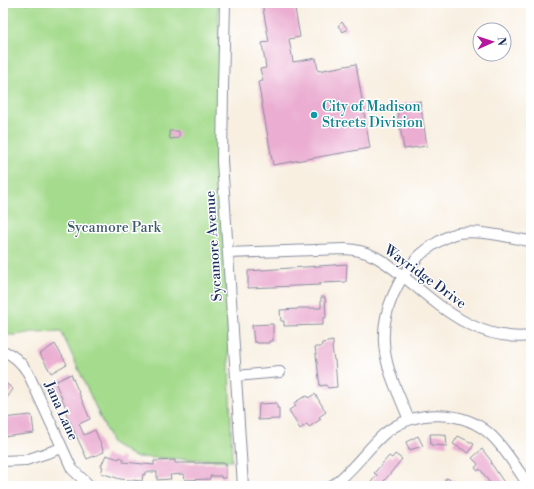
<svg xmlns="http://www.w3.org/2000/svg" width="534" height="489" font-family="'Libre Bodoni',serif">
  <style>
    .green { fill: #a5db8d; stroke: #608576 }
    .building { fill: #ebadd1 }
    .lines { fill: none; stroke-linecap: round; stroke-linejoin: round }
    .minor-casing { stroke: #8a8fa0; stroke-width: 12 }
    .minor { stroke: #fff; stroke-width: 10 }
    .culture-dot { fill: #0f9aa8; stroke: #fff; stroke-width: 1.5 }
    .labels { text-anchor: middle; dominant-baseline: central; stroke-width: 3; stroke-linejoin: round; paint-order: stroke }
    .culture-label { font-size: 14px; fill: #0d838f; stroke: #fff; text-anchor: start }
    .park-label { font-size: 14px; fill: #3e5a6a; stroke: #fff }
    .street-label { font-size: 14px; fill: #1b2f5e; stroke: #fff }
  </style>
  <rect width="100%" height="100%" fill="#fff"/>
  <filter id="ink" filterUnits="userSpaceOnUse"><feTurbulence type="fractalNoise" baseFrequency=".025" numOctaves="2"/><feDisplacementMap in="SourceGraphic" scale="8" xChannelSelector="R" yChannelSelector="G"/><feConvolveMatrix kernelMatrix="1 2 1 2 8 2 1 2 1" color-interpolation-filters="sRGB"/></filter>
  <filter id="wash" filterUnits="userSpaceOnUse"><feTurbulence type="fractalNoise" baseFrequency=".012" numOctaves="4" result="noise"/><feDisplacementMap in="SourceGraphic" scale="16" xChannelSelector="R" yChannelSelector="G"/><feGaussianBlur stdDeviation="0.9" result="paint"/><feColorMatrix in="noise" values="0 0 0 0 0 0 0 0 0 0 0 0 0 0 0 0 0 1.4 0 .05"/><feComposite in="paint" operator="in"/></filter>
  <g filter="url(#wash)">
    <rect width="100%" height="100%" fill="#f8efe1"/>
    <path class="green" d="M 3,3 L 218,3 L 232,461 L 135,457 L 112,443 L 61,331 L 33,332 L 16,335 L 3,335 Z"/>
    <g id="blocks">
      <path class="building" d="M 262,3 L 294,3 L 300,37 L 289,39 L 293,62 L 316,58 L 318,71 L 356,64 L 370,148 L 273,165 L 258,82 L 263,81 L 260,69 L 266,68 L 262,43 L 269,42 Z
        M 342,22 L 348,29 L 343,32 L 338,26 Z
        M 420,101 L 427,146 L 404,149 L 396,105 Z
        M 169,131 L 179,131 L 179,138 L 170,139 Z
        M 347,264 L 346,282 L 320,283 L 320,285 L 248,288 L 248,271 Z
        M 321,297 L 325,297 L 326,318 L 323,318 L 323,325 L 284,326 L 284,321 L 281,321 L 280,310 L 298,309 L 298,308 L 321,308 Z
        M 273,324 L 273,341 L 269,341 L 269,343 L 257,343 L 257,342 L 254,342 L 252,325 Z
        M 333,341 L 333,346 L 332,347 L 334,360 L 335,360 L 337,387 L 328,388 L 326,385 L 320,386 L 315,347 L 321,347 L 322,343 Z
        M 55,344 L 67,364 L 51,373 L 40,354 Z
        M 71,374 L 90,419 L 79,424 L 84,435 L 95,430 L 104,452 L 87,459 L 68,418 L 65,410 L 67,410 L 55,382 Z
        M 3,381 L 13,389 L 3,404 Z
        M 315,394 L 326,412 L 319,417 L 321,419 L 309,427 L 307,424 L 300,429 L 289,410 L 296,406 L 294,403 L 302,398 L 307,396 L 308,398 Z
        M 277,403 L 277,408 L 279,408 L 279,419 L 258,420 L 259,404 Z
        M 31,415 L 32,416 L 34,433 L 3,437 L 3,418 Z
        M 430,434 L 442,434 L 442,436 L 446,435 L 447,446 L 431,445 Z
        M 418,436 L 423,446 L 409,450 L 406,442 Z
        M 458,436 L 474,444 L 469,453 L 453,444 Z
        M 482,449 L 492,462 L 491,463 L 505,484 L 503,486 L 492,486 L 480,469 L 478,471 L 475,468 L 478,464 L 472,458 Z
        M 395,454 L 402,459 L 380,486 L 376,486 L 371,482 L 377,475 L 374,473 L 389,456 L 392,458 Z
        M 106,455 L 119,459 L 120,457 L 124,459 L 123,462 L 154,465 L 154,461 L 175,460 L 175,463 L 226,463 L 226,478 L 221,478 L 221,476 L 210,476 L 210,479 L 185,480 L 184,474 L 170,475 L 171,479 L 157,480 L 157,472 L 145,472 L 145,475 L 143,474 L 142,481 L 120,479 L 101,473 L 103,467 L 101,466 Z
        M 446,478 L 457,482 L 455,486 L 443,486 Z"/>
    </g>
  </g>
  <g filter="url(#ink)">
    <use href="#blocks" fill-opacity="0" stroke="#8a8fa0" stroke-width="1"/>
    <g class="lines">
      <defs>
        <path id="minor" d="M 225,3 L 223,88 L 222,161 L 243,486
          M 228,253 L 345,249 C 371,250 385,262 404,277 C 442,308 478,342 531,336
          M 3,351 C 14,355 22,363 28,373 L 72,469 L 90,486
          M 236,376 L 280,372
          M 409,420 C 399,394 385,369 384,342 C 382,311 398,278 419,256 C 423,252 428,249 433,245 C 441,240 448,235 458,233 C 481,230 507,237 530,241
          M 3,461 L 26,460 L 62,448
          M 332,486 C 353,471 365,451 384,434 C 414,409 464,408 493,437 C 506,450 518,470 529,486"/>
      </defs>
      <use href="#minor" class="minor-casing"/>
      <use href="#minor" class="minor"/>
    </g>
  </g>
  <circle class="culture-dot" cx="314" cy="115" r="4"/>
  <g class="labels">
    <g class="culture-label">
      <text x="322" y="107">City of Madison<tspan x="322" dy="16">Streets Division</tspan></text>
    </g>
    <g class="park-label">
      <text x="114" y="228">Sycamore Park</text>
    </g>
    <g class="street-label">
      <text transform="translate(214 246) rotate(-94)">Sycamore Avenue</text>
      <text transform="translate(425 277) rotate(36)">Wayridge Drive</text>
      <text transform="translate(61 411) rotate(66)">Jana Lane</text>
    </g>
  </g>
  <rect width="534" height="489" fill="none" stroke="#fff" stroke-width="16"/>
  <g transform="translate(492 42) rotate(87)"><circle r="19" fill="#ffffff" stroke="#a4acbf"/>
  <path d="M0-3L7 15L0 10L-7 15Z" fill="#b5179e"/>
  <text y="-6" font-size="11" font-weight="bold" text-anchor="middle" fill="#1b2f5e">N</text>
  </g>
</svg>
